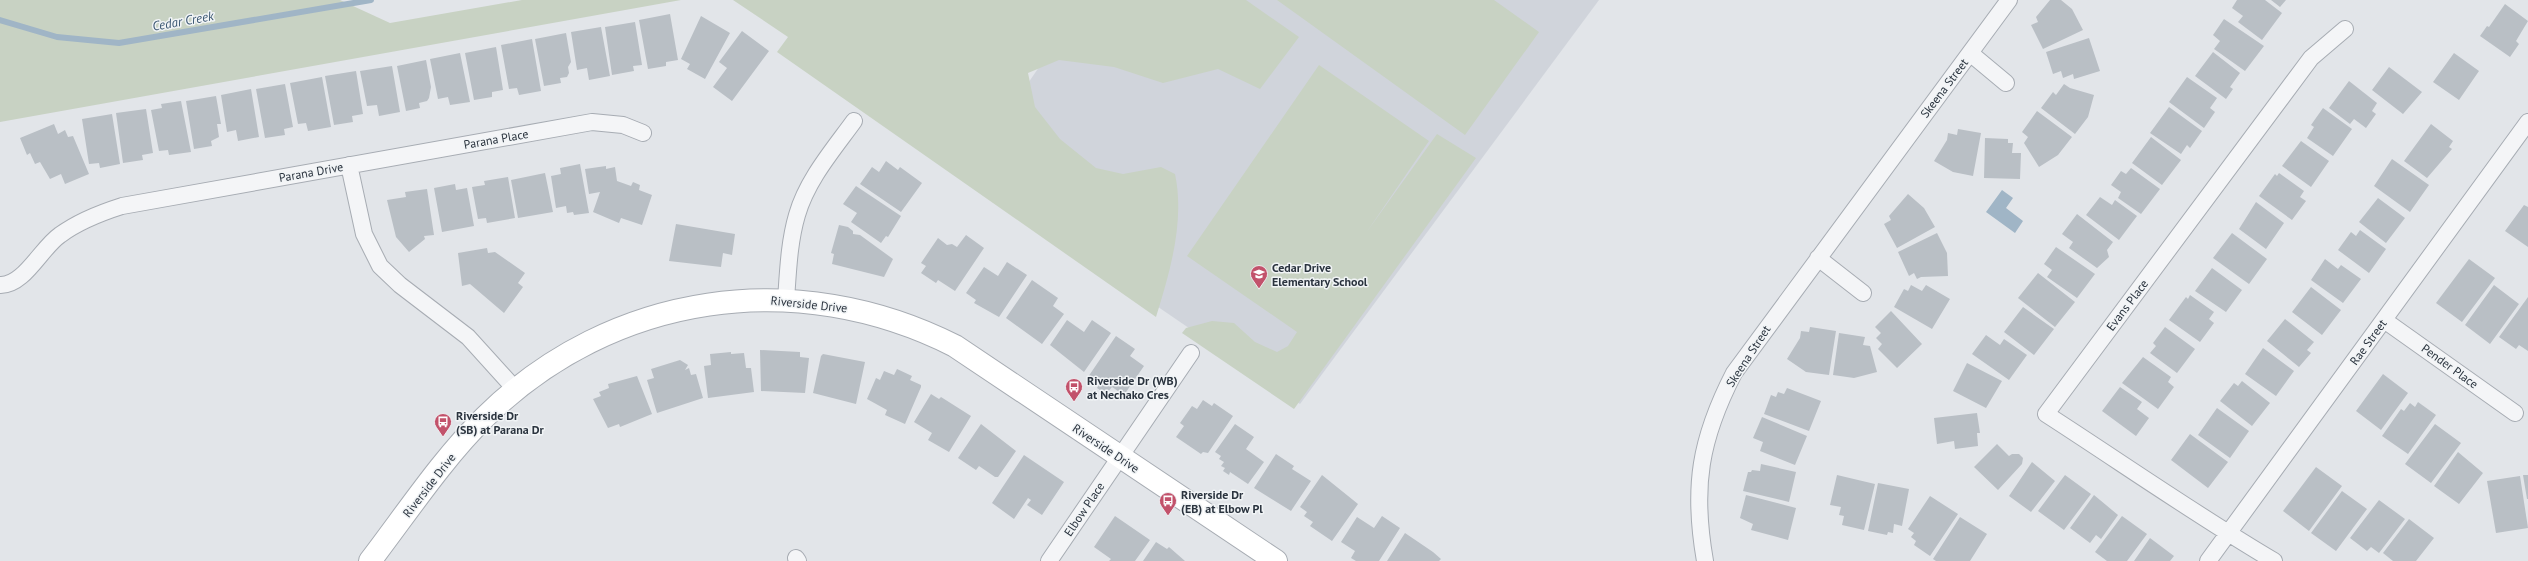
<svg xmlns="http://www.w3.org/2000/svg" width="2528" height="561" font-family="'PT Sans',sans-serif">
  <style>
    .built { fill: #d0d4db }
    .green { fill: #c8d2c3 }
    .water { fill: #a0b5c6 }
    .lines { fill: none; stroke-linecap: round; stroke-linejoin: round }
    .stream { stroke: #a0b5c6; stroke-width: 6 }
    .building { fill: #b9bfc5 }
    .street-casing { stroke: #a7acb3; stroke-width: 18 }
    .secondary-casing { stroke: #a7acb3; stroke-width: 24 }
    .street { stroke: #f4f5f7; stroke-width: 16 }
    .secondary { stroke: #fff; stroke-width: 22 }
    .labels { text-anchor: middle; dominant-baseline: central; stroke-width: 3; stroke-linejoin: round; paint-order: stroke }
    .street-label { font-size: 12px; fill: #2b343f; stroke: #f1f4f6 }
    .poi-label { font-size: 12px; font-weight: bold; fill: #2b343f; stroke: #f1f4f6; text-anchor: start }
    .water-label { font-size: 13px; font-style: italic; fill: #395570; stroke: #f1f4f6 }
  </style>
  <rect width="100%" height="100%" fill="#e2e5e9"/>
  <path class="built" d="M 1085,0 L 1599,0 L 1300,404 L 965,175 Z"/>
  <path class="green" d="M 0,0 L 340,0 L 390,23 L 522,0 L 681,0 L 0,122 Z
    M 733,0 L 1246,0 L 1299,37 L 1260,89 L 1218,69 L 1163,83 L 1114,67 L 1059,60 L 1028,73 L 1035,107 L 1060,139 L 1096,168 L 1123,174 L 1161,167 L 1175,174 C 1185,221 1170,272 1156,317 L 777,52 L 788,37 Z
    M 1277,0 L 1494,0 L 1539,32 L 1465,135 Z
    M 1319,65 L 1429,141 L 1366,233 L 1437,134 L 1476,158 L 1294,409 L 1182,333 L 1186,328 L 1212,321 L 1234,323 L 1255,342 L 1277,352 L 1288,346 L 1297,332 L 1187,256 Z"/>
  <path class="water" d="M 2002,190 L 2013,198 L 2006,208 L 2023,221 L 2015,233 L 1986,212 Z"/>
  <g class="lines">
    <path class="stream" d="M 0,20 L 57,37 L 119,43 L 371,0"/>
  </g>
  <path class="building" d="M 2050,0 L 2061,0 L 2072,9 L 2083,30 L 2043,49 L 2031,25 L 2038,22 L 2036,17 Z
    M 2237,0 L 2265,0 L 2282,13 L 2262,40 L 2238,22 L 2243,16 L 2232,8 Z
    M 2271,0 L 2286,0 L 2280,7 Z
    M 2505,4 L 2528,21 L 2516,41 L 2519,44 L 2510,57 L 2480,36 L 2487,26 L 2489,27 Z
    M 670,14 L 678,60 L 666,62 L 666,66 L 648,69 L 639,20 Z
    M 701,16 L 730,33 L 705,79 L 687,69 L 690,64 L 681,59 Z
    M 2224,19 L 2264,46 L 2245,71 L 2214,49 L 2220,41 L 2213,35 Z
    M 635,22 L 642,65 L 633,66 L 634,71 L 612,75 L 605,27 Z
    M 601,27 L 610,76 L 589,80 L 587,68 L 577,70 L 571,32 Z
    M 742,31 L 769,51 L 732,101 L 713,87 L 727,68 L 719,62 Z
    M 566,33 L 571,62 L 568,67 L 569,73 L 567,77 L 560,78 L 561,83 L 544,86 L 535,39 Z
    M 2089,38 L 2100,71 L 2074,79 L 2073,74 L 2063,78 L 2061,71 L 2053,74 L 2046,52 Z
    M 532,39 L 541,91 L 519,95 L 517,88 L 509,89 L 501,45 Z
    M 496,47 L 503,90 L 492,92 L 492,97 L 474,100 L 465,53 Z
    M 2213,52 L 2240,73 L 2230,87 L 2233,89 L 2226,99 L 2195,76 Z
    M 460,53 L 470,102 L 450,105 L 448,97 L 438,99 L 430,59 Z
    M 2454,53 L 2479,71 L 2459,100 L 2433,82 Z
    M 426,60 L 431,87 L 429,98 L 427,101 L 419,103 L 420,108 L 406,111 L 397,66 Z
    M 392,66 L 400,112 L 379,116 L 377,105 L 367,106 L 360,71 Z
    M 2389,67 L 2422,92 L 2403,114 L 2372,90 Z
    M 356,71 L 363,114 L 352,116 L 353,122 L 334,125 L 325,76 Z
    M 322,77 L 331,127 L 308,131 L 306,123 L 298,124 L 290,83 Z
    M 2187,77 L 2217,98 L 2210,108 L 2215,112 L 2204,128 L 2169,102 Z
    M 2349,81 L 2377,103 L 2372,111 L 2376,114 L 2366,128 L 2354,119 L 2350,124 L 2329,108 Z
    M 285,84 L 293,127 L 284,129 L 285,135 L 265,138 L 256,89 Z
    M 2064,84 L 2070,88 L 2094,95 L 2088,117 L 2075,134 L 2041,108 L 2053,92 L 2056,95 Z
    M 251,89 L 259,137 L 238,141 L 236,130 L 227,132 L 221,95 Z
    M 216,96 L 221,124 L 217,124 L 219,137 L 211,141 L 212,146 L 194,149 L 186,101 Z
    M 181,101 L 191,152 L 169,155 L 168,150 L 159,151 L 151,110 L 162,108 L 161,104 Z
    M 2169,107 L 2202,131 L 2190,148 L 2187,145 L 2181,154 L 2150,133 Z
    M 2323,108 L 2352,129 L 2333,156 L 2307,138 L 2314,127 L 2311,125 Z
    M 146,109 L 153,153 L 142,155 L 143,160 L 123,163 L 116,113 Z
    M 2037,111 L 2072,137 L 2058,155 L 2039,167 L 2024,143 L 2028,137 L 2022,132 Z
    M 112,114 L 120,164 L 100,168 L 99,163 L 89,164 L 82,119 Z
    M 54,124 L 58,134 L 65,130 L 68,137 L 73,136 L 89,174 L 65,184 L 61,174 L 50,179 L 40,162 L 35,164 L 30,153 L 27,155 L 20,138 Z
    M 2431,124 L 2453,141 L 2449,147 L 2452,149 L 2427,178 L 2404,161 Z
    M 1958,129 L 1981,133 L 1973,176 L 1953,172 L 1934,161 L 1947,140 L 1948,133 L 1957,135 Z
    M 2151,137 L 2181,160 L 2162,185 L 2132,163 Z
    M 1985,138 L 2008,139 L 2008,143 L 2013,143 L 2012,153 L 2021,153 L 2020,179 L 1984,178 Z
    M 2301,141 L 2329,161 L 2311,187 L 2282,166 Z
    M 2392,159 L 2429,185 L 2410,212 L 2374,186 Z
    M 886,161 L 898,170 L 900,167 L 922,183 L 901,212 L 860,184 L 872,167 L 879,172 Z
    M 580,164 L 589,213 L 574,215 L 573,212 L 567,213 L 566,206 L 556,208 L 551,176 L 561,174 L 560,168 Z
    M 606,166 L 606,169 L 615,167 L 617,181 L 631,186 L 633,182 L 640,185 L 639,190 L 652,195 L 642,225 L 621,218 L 619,223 L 593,212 L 600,192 L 589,194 L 585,169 Z
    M 2131,168 L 2160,189 L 2141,214 L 2118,198 L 2121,192 L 2111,185 L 2121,171 L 2126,174 Z
    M 545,173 L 553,212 L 518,218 L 511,180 Z
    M 2279,173 L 2304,191 L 2300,197 L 2306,201 L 2292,220 L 2259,196 L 2275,174 L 2277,176 Z
    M 508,177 L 515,218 L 487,223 L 486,218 L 478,219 L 472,187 L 485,185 L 484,181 Z
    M 455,184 L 456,190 L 467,188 L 474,226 L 442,232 L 434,188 Z
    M 856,186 L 901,216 L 888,237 L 886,236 L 881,243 L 851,222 L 857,213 L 843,204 Z
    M 427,189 L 434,235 L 424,236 L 425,239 L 409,252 L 396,237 L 387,200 L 406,197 L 405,192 Z
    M 1908,194 L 1924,208 L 1935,227 L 1897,248 L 1884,224 L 1891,220 L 1889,216 Z
    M 2100,197 L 2112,205 L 2115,200 L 2137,216 L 2119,240 L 2086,215 Z
    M 2378,198 L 2405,218 L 2386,243 L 2359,222 Z
    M 2256,202 L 2284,223 L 2266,249 L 2239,229 Z
    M 2524,205 L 2528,207 L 2528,247 L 2505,231 Z
    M 2077,214 L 2113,242 L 2107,250 L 2109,257 L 2097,268 L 2069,248 L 2073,242 L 2062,234 Z
    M 676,224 L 735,234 L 732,255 L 723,253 L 721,267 L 669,261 Z
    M 839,225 L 848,227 L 853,231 L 853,234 L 860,235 L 893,259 L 884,277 L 832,264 L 834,254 L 831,253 Z
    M 2360,230 L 2386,249 L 2369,273 L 2338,250 L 2351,232 L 2356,236 Z
    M 1937,233 L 1947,253 L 1948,276 L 1921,277 L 1917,279 L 1914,273 L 1909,276 L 1898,252 Z
    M 2232,233 L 2267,259 L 2249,284 L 2213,258 Z
    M 966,235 L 984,248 L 955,291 L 938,280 L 936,283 L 921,273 L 926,266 L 921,263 L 938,238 L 947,245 L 952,244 L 957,247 Z
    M 2056,247 L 2095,274 L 2077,298 L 2047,277 L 2052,270 L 2044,264 Z
    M 487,248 L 488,253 L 495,252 L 525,273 L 518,283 L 523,287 L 504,313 L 470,284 L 462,286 L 458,253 Z
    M 2325,259 L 2338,269 L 2341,265 L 2361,279 L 2343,303 L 2311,280 Z
    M 2469,259 L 2495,278 L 2462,322 L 2436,303 Z
    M 1007,262 L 1027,275 L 999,317 L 974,303 L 976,300 L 966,293 L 984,267 L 998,276 Z
    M 2212,268 L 2242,290 L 2226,312 L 2195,291 Z
    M 2038,273 L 2075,302 L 2055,327 L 2018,298 Z
    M 1032,280 L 1058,298 L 1053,306 L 1064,314 L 1042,344 L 1006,318 Z
    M 1911,285 L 1922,291 L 1926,285 L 1950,299 L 1932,329 L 1894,307 L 1904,289 L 1908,291 Z
    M 2494,285 L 2519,304 L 2490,344 L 2465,325 Z
    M 2311,287 L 2341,310 L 2322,335 L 2292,312 Z
    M 2190,295 L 2214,312 L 2209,319 L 2214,323 L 2200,342 L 2169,320 L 2186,297 L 2188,299 Z
    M 2528,297 L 2528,351 L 2519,345 L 2516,349 L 2499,337 Z
    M 2023,307 L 2054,329 L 2034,355 L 2004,332 Z
    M 1891,311 L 1922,344 L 1897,368 L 1878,349 L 1882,344 L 1876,338 L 1881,333 L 1875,327 Z
    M 2285,319 L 2314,342 L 2307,350 L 2311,353 L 2299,367 L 2267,341 Z
    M 1067,320 L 1084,332 L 1092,320 L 1111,333 L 1084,372 L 1050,345 Z
    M 1810,327 L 1836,331 L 1829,375 L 1806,372 L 1787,359 L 1800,338 L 1801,331 L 1809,332 Z
    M 2165,327 L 2195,349 L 2177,373 L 2150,353 L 2156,346 L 2153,343 Z
    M 1839,333 L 1865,337 L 1863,345 L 1870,346 L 1877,372 L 1854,378 L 1833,375 Z
    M 1986,335 L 2000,345 L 2004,339 L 2027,355 L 2009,380 L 1972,354 Z
    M 1116,336 L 1135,349 L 1130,356 L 1144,366 L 1124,395 L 1112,387 L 1106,394 L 1097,388 L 1099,384 L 1088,377 Z
    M 2263,348 L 2294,371 L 2276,396 L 2245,374 Z
    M 760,350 L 800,352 L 800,357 L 809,358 L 805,393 L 761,391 Z
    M 731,352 L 731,354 L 744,353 L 746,368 L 751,368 L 754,392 L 708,398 L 704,366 L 711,365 L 710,354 Z
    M 823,354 L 865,362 L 856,404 L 813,393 L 821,356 Z
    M 2143,357 L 2171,377 L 2168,382 L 2174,387 L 2158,409 L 2122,383 Z
    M 680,360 L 688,365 L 685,370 L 689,368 L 691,375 L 696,374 L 703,398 L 657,413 L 647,380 L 654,378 L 651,369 Z
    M 1967,363 L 2002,381 L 1986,408 L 1953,391 Z
    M 897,369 L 912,376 L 910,380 L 921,385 L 921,387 L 905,424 L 885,415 L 887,410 L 867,399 L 876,378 L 880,380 L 884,371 L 894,375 Z
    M 2383,374 L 2408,393 L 2381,430 L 2356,411 Z
    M 637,376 L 652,414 L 620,427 L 619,424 L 608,428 L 593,399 L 601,396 L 599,392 L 609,388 L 608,384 Z
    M 2242,381 L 2270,403 L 2252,426 L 2220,401 L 2234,383 L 2238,386 Z
    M 2120,387 L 2142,402 L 2137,409 L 2149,418 L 2136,436 L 2102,411 Z
    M 1787,388 L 1821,401 L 1809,431 L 1764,414 L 1771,395 L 1776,397 L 1778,392 L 1784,394 Z
    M 931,394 L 939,399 L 941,397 L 971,416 L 949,452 L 928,440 L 932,433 L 914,422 Z
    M 1203,400 L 1212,406 L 1214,403 L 1233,416 L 1208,453 L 1203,452 L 1201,454 L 1176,437 L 1184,426 L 1180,423 L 1192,406 L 1197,409 Z
    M 2418,402 L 2436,415 L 2408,454 L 2382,436 L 2401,409 L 2404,411 L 2410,403 L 2415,407 Z
    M 2217,408 L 2249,431 L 2230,458 L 2198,435 Z
    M 1977,413 L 1980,433 L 1977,433 L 1978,446 L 1955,449 L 1954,441 L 1937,444 L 1934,418 Z
    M 1762,417 L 1807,436 L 1795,465 L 1760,451 L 1763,442 L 1753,438 Z
    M 981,424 L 1016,451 L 998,477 L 995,477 L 979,466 L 976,470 L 958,458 Z
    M 1235,424 L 1254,437 L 1246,449 L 1264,462 L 1248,484 L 1230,472 L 1229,475 L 1223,471 L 1225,468 L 1221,466 L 1224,462 L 1219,459 L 1221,456 L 1215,452 Z
    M 2435,424 L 2461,443 L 2431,483 L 2405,464 Z
    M 2190,434 L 2228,462 L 2208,488 L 2171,460 Z
    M 1997,444 L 2009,456 L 2012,454 L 2019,454 L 2023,458 L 2022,464 L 1998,490 L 1974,467 Z
    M 2458,452 L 2483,473 L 2459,504 L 2434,486 Z
    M 1276,454 L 1294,466 L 1292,469 L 1311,481 L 1291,511 L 1254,488 Z
    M 1024,455 L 1064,482 L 1042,515 L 1027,505 L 1031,500 L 1028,498 L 1014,519 L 992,503 Z
    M 2032,462 L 2055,481 L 2031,512 L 2009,496 Z
    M 1761,464 L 1796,472 L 1789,502 L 1743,491 L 1748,472 L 1751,472 L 1752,470 L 1760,471 Z
    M 2316,467 L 2342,486 L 2309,531 L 2283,511 Z
    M 1322,475 L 1358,504 L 1332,541 L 1310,526 L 1313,522 L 1304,516 L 1307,512 L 1300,507 Z
    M 1837,475 L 1875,484 L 1864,530 L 1842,525 L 1844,516 L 1839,515 L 1841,507 L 1830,505 Z
    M 2065,475 L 2091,494 L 2064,530 L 2038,511 Z
    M 2523,475 L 2528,475 L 2528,499 L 2527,499 Z
    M 2520,476 L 2528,528 L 2496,533 L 2487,481 Z
    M 1878,483 L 1909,489 L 1902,526 L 1894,524 L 1893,533 L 1888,532 L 1887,535 L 1868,531 Z
    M 2342,491 L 2367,509 L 2336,551 L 2311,533 Z
    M 1746,495 L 1796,508 L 1788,540 L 1751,530 L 1753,524 L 1740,518 Z
    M 2094,495 L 2118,515 L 2101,539 L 2096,535 L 2090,543 L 2070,528 Z
    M 1930,496 L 1958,514 L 1930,556 L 1914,545 L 1916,541 L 1911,537 L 1914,533 L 1908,529 Z
    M 2379,500 L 2405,519 L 2379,553 L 2371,547 L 2367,551 L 2350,538 Z
    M 1115,516 L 1150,540 L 1135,561 L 1109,561 L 1111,559 L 1094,547 Z
    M 1382,516 L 1400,528 L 1379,561 L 1356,561 L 1351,558 L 1355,551 L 1341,542 L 1357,517 L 1374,528 Z
    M 2122,516 L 2147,534 L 2127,561 L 2107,561 L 2095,552 Z
    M 1960,517 L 1987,534 L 1970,561 L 1936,561 L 1933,559 Z
    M 2409,519 L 2434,538 L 2416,561 L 2393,561 L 2383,553 Z
    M 1405,533 L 1433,552 L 1441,559 L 1439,561 L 1387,561 Z
    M 2150,538 L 2174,556 L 2170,561 L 2134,561 Z
    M 1156,542 L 1167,549 L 1169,547 L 1185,561 L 1143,561 Z"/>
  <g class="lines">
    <defs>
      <path id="street" d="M 1970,53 L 2006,83
        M 349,165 L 364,234 L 380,266 L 400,285 L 468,337 L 516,390
        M 1818,258 L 1863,293
        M 0,285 C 24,286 41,248 60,235 C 79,221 100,213 122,206 L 592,122 L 623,125 L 643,133
        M 786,300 C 788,272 789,242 797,215 C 807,180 833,150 854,121
        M 2384,320 L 2515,413
        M 796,558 L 798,561
        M 1049,561 L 1191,353
        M 1705,561 C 1692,487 1700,439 1734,373 L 2009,0
        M 2208,561 L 2528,122
        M 2274,561 C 2196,515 2122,463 2046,414 L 2311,58 L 2345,29"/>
      <path id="secondary" d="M 370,561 C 406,514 443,458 485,417 C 612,292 797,266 955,346 L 1276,561"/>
    </defs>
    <use href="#street" class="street-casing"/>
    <use href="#secondary" class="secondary-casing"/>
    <use href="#street" class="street"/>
    <use href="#secondary" class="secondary"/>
  </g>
  <defs>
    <symbol id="school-pin" viewBox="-11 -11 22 30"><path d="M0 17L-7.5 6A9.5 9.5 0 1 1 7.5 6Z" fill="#c2526b" stroke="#f1f4f6"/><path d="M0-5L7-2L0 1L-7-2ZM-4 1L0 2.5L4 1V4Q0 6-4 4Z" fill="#fff"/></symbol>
    <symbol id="bus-pin" viewBox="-11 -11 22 30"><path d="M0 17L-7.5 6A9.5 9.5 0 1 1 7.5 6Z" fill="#c2526b" stroke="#f1f4f6"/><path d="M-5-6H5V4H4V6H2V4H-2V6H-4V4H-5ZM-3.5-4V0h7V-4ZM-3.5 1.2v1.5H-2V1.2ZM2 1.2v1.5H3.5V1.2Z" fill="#fff"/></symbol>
  </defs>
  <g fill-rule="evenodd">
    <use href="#school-pin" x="1249" y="264" width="20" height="27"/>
    <use href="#bus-pin" x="1064" y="377" width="20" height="27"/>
    <use href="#bus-pin" x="433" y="412" width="20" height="27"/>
    <use href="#bus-pin" x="1158" y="491" width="20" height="27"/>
  </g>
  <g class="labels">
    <g class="street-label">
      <text transform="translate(1944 88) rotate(-53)">Skeena Street</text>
      <text transform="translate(496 139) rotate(-10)">Parana Place</text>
      <text transform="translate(311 172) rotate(-10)">Parana Drive</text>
      <text transform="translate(809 304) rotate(6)">Riverside Drive</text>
      <text transform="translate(2127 305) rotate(-53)">Evans Place</text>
      <text transform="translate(2368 342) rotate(-54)">Rae Street</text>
      <text transform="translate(1748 356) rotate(-57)">Skeena Street</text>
      <text transform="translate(2450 366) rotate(36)">Pender Place</text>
      <text transform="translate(1106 448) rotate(34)">Riverside Drive</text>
      <text transform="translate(429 485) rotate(-52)">Riverside Drive</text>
      <text transform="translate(1084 509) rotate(-56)">Elbow Place</text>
    </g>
    <g class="poi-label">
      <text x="1272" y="267">Cedar Drive<tspan x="1272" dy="14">Elementary School</tspan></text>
      <text x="1087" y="380">Riverside Dr (WB)<tspan x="1087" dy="14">at Nechako Cres</tspan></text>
      <text x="456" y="415">Riverside Dr<tspan x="456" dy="14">(SB) at Parana Dr</tspan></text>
      <text x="1181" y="494">Riverside Dr<tspan x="1181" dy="14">(EB) at Elbow Pl</tspan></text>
    </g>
    <g class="water-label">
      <text transform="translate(183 21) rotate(-10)">Cedar Creek</text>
    </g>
  </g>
</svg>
